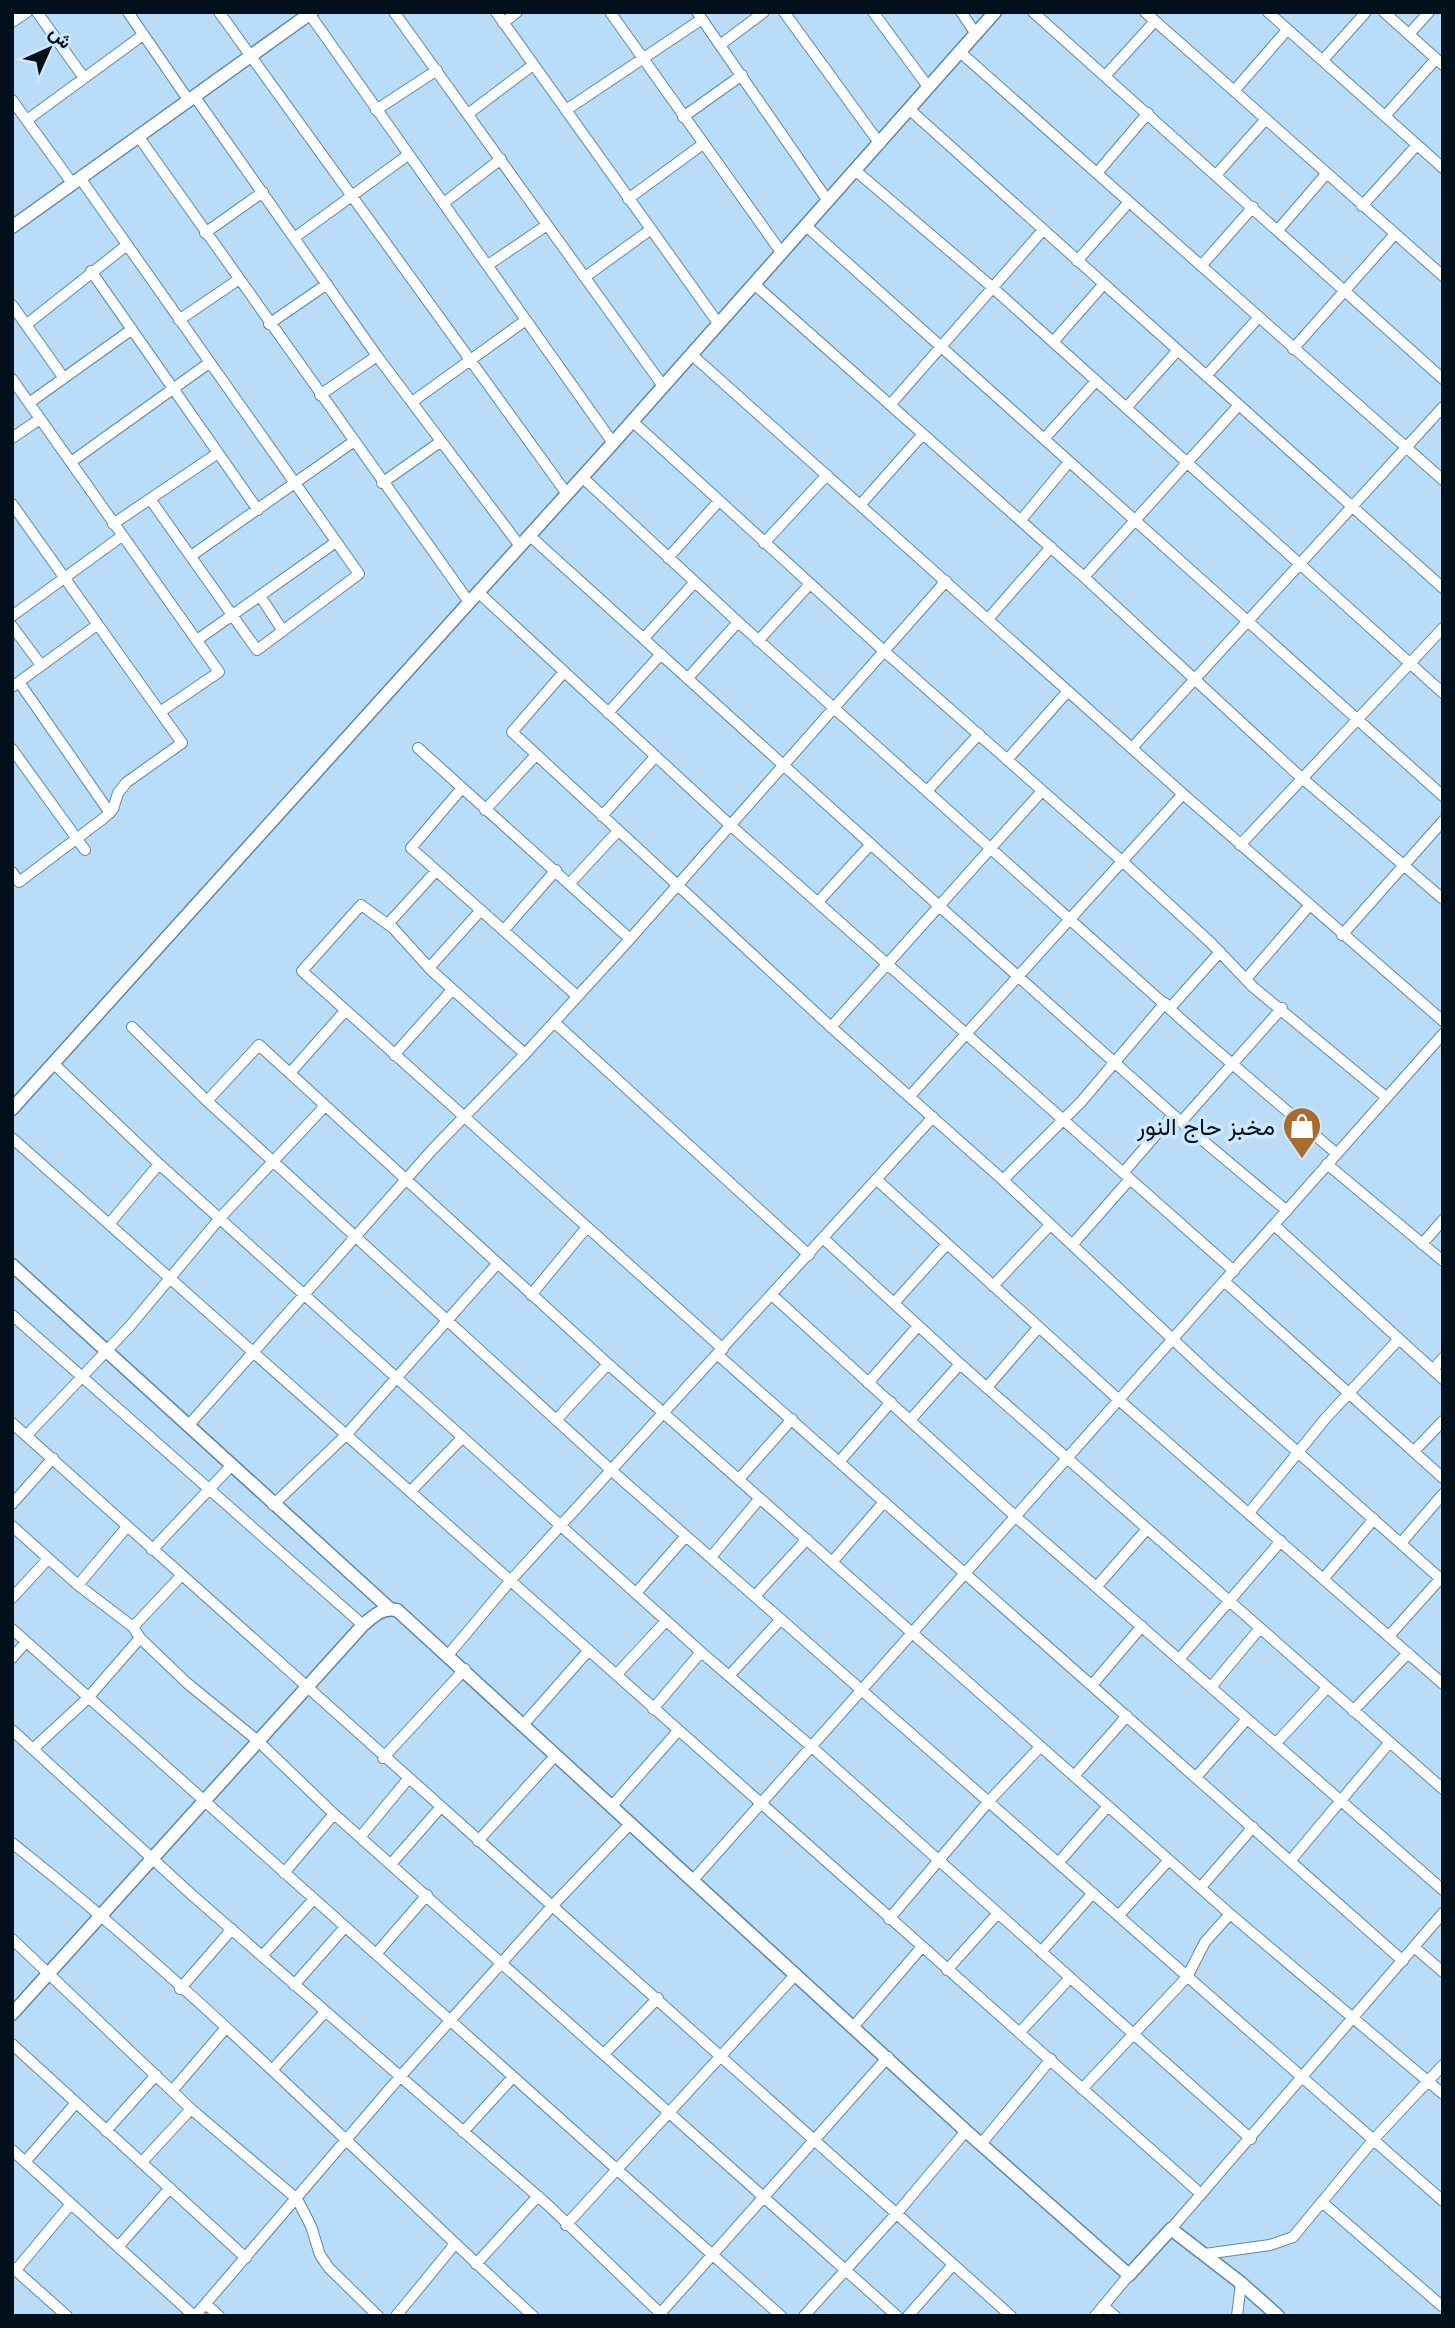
<svg xmlns="http://www.w3.org/2000/svg" width="1455" height="2328" font-family="Arial,Vazirmatn,sans-serif">
  <style>
    .lines { fill: none; stroke-linecap: round; stroke-linejoin: round }
    .minor-casing { stroke: #5e88a9; stroke-width: 12 }
    .tertiary-casing { stroke: #5e88a9; stroke-width: 15 }
    .minor { stroke: #fff; stroke-width: 10 }
    .tertiary { stroke: #fff; stroke-width: 12 }
    .labels { text-anchor: middle; dominant-baseline: central; stroke-width: 7; stroke-linejoin: round; paint-order: stroke }
    .poi-label { font-size: 24px; fill: #02101c; stroke: #cee9fe; text-anchor: end }
  </style>
  <rect width="100%" height="100%" fill="#b9ddf9"/>
  <g class="lines">
    <defs>
      <path id="minor" d="M 37,12 L 84,78
        M 128,12 L 189,101
        M 219,12 L 567,494
        M 308,12 L 613,443
        M 394,12 L 663,386
        M 496,12 L 718,323
        M 610,12 L 781,252
        M 697,12 L 828,201
        M 784,12 L 880,144
        M 873,12 L 929,88
        M 961,12 L 976,34
        M 1033,12 L 1443,379
        M 1145,12 L 1443,276
        M 1268,12 L 1443,168
        M 1384,12 L 1443,65
        M 12,22 L 27,12
        M 503,23 L 517,12
        M 1409,34 L 1429,12
        M 720,45 L 764,12
        M 960,52 L 1443,480
        M 1323,60 L 1366,12
        M 1106,75 L 1155,21
        M 1234,91 L 1287,30
        M 195,97 L 377,356 L 520,546
        M 12,100 L 72,183
        M 376,110 L 437,70
        M 566,110 L 702,19
        M 910,110 L 1443,588
        M 468,114 L 533,65
        M 1385,116 L 1436,59
        M 683,117 L 742,75
        M 27,120 L 143,35
        M 138,136 L 469,602
        M 856,171 L 992,287 L 1443,693
        M 1097,173 L 1148,113
        M 1217,174 L 1266,119
        M 80,178 L 359,574 L 257,650 L 150,499
        M 628,199 L 703,144
        M 445,202 L 501,159
        M 1362,206 L 1417,145
        M 805,225 L 1443,796
        M 1278,230 L 1327,173
        M 205,233 L 263,192
        M 294,238 L 408,155
        M 1077,261 L 1129,202
        M 488,265 L 547,225
        M 1201,266 L 1253,207
        M 91,271 L 258,510
        M 585,277 L 650,230
        M 754,284 L 1084,577 L 1295,772 L 1443,899
        M 12,305 L 63,377
        M 179,320 L 238,280
        M 27,324 L 127,245
        M 269,324 L 327,284
        M 1053,342 L 1103,285
        M 1293,349 L 1395,234
        M 691,354 L 1183,794 L 1443,1021
        M 1206,376 L 1258,318
        M 12,379 L 219,672 L 160,712
        M 320,395 L 377,356
        M 412,402 L 526,320
        M 29,403 L 131,330
        M 890,405 L 1043,230
        M 1126,408 L 1177,351
        M 632,421 L 884,651 L 1122,861 L 1211,943 L 1253,987 L 1386,1097
        M 12,438 L 40,419
        M 1044,439 L 1096,381
        M 71,462 L 209,363
        M 582,477 L 738,622 L 1201,1037 L 1337,1154
        M 382,483 L 440,442
        M 12,504 L 182,743 L 127,782 L 118,793 L 113,809 L 104,818 L 19,882 L 12,872
        M 861,504 L 923,434
        M 1021,520 L 1069,462
        M 113,524 L 218,453
        M 530,536 L 938,905 L 1188,1128 L 1287,1211
        M 764,543 L 827,475
        M 191,556 L 353,442
        M 668,558 L 719,501
        M 1084,577 L 1239,405
        M 478,592 L 729,824 L 1234,1271
        M 260,596 L 283,631
        M 12,616 L 122,536
        M 988,619 L 1051,547
        M 12,626 L 41,665
        M 644,638 L 694,583
        M 197,640 L 336,542
        M 758,641 L 810,584
        M 564,672 L 512,732 L 831,1027 L 1003,1180 L 1213,1377 L 1443,1581
        M 688,678 L 738,622
        M 19,682 L 110,813
        M 12,687 L 97,625
        M 608,713 L 661,654
        M 418,748 L 630,939
        M 1132,748 L 1443,407
        M 12,749 L 85,850
        M 1007,760 L 1068,691
        M 462,788 L 411,848 L 577,996
        M 927,791 L 979,734
        M 485,810 L 536,755
        M 602,816 L 655,757
        M 1240,845 L 1443,628
        M 570,883 L 618,831
        M 818,902 L 871,844
        M 388,924 L 436,871
        M 504,930 L 556,870
        M 1342,935 L 1443,821
        M 429,968 L 481,910
        M 1246,979 L 1309,906
        M 1170,1008 L 1220,952
        M 554,1022 L 809,1255
        M 132,1027 L 207,1101 L 612,1471 L 1443,2201
        M 831,1027 L 1042,791
        M 525,1054 L 432,971 L 393,928 L 361,905 L 302,971 L 723,1349
        M 394,1055 L 452,990
        M 54,1064 L 159,1164 L 701,1652 L 813,1748 L 1251,2139
        M 290,1073 L 345,1011
        M 910,1096 L 1183,794
        M 207,1101 L 259,1045 L 608,1364 L 1230,1914 L 1443,2094
        M 1181,1122 L 1282,1008
        M 12,1138 L 1201,2194
        M 1327,1164 L 1443,1261
        M 1123,1173 L 1173,1115
        M 877,1180 L 1119,1400 L 1443,1684
        M 1003,1180 L 1081,1102 L 1165,1003
        M 110,1223 L 159,1164
        M 1274,1225 L 1443,1379
        M 824,1239 L 960,1364 L 1443,1789
        M 1422,1244 L 1443,1220
        M 1072,1245 L 1130,1179
        M 1224,1281 L 1443,1478
        M 993,1286 L 1050,1225
        M 531,1295 L 587,1227
        M 772,1295 L 1016,1517 L 1443,1890
        M 894,1303 L 947,1244
        M 12,1315 L 363,1625
        M 718,1355 L 1403,1961
        M 1433,1370 L 1443,1358
        M 868,1383 L 918,1326
        M 988,1386 L 1038,1328
        M 557,1419 L 608,1364
        M 911,1419 L 960,1364
        M 12,1423 L 1011,2316
        M 188,1426 L 432,1150 L 525,1054 L 630,939 L 946,581
        M 27,1435 L 130,1326 L 220,1218 L 325,1106
        M 1414,1451 L 1443,1421
        M 839,1462 L 891,1402
        M 739,1479 L 792,1419
        M 411,1491 L 462,1438
        M 12,1504 L 53,1458
        M 273,1505 L 346,1435 L 497,1264
        M 1249,1513 L 1325,1419 L 1398,1340
        M 12,1526 L 78,1585 L 133,1627 L 140,1638 L 187,1683 L 258,1741 L 334,1814 L 897,2316
        M 1401,1543 L 1443,1494
        M 152,1550 L 231,1466
        M 711,1557 L 760,1498
        M 833,1561 L 884,1502
        M 1324,1578 L 1374,1519
        M 78,1585 L 126,1528
        M 1097,1586 L 1147,1529
        M 636,1593 L 686,1536
        M 755,1596 L 807,1539
        M 12,1598 L 48,1559
        M 133,1627 L 181,1576
        M 12,1629 L 781,2316
        M 1389,1636 L 1440,1579
        M 449,1654 L 511,1580 L 933,1117
        M 12,1658 L 26,1642
        M 1180,1658 L 1281,1541
        M 617,1674 L 666,1621
        M 729,1676 L 781,1619
        M 1092,1685 L 1142,1626
        M 1212,1686 L 1260,1628
        M 653,1709 L 701,1652
        M 1353,1711 L 1408,1653
        M 523,1725 L 589,1650
        M 12,1730 L 192,1895 L 549,2206 L 663,2316
        M 1276,1743 L 1327,1688
        M 34,1748 L 87,1699 L 140,1638
        M 383,1758 L 465,1669
        M 1074,1776 L 1127,1716
        M 1197,1776 L 1247,1719
        M 611,1807 L 678,1731
        M 361,1836 L 408,1779
        M 478,1841 L 555,1756
        M 12,1843 C 196,1988 361,2158 533,2316
        M 1291,1860 L 1390,1742
        M 1059,1862 L 1108,1806
        M 392,1863 L 440,1808
        M 284,1873 L 334,1814
        M 694,1879 L 1443,1034
        M 1201,1887 L 1253,1827
        M 1119,1915 L 1169,1860
        M 889,1919 L 989,1801 L 1040,1747
        M 12,1939 L 191,2109 L 297,2199 L 311,2226 L 320,2255 L 329,2268 L 378,2316
        M 1414,1947 L 1443,1972
        M 1041,1952 L 1093,1893
        M 376,1954 L 427,1895
        M 262,1956 L 314,1899
        M 947,1970 L 998,1913
        M 294,1985 L 345,1927
        M 180,1989 L 232,1929
        M 854,2026 L 921,1948
        M 1020,2032 L 1069,1979
        M 12,2044 L 246,2258
        M 605,2053 L 658,1998
        M 272,2070 L 325,2012
        M 1082,2089 L 1187,1977 L 1205,1942 L 1230,1914
        M 172,2091 L 225,2029
        M 106,2131 L 156,2075
        M 463,2132 L 513,2077
        M 981,2144 L 1051,2059
        M 12,2150 L 194,2316
        M 25,2162 L 75,2104
        M 142,2162 L 191,2109
        M 1322,2202 L 1443,2307
        M 566,2225 L 796,1974
        M 1171,2229 L 1443,1913
        M 118,2247 L 170,2188
        M 1205,2254 L 1270,2245 L 1293,2237 L 1374,2139 L 1443,2065
        M 476,2264 L 538,2196
        M 13,2268 L 67,2316
        M 16,2270 L 70,2205
        M 206,2304 L 219,2316
        M 1103,2306 L 1115,2316
        M 195,2316 L 399,2078 L 554,1904 L 630,1824
        M 396,2316 L 455,2244
        M 658,2316 L 888,2057
        M 804,2316 L 897,2213 L 966,2131
        M 908,2316 L 952,2266
        M 1095,2316 L 1129,2275
        M 1237,2316 L 1241,2283"/>
      <path id="tertiary" d="M 12,227 L 312,12
        M 12,1109 L 613,443 L 995,12
        M 12,1265 L 389,1608
        M 12,2014 L 363,1625 C 374,1616 382,1607 397,1610 L 966,2131 L 1129,2275 L 1171,2229 L 1241,2283 L 1278,2316"/>
    </defs>
    <use href="#minor" class="minor-casing"/>
    <use href="#tertiary" class="tertiary-casing"/>
    <use href="#minor" class="minor"/>
    <use href="#tertiary" class="tertiary"/>
  </g>
  <defs>
    <symbol id="shop-pin" viewBox="-11 -11 22 30"><path d="M0 17L-7.5 6A9.5 9.5 0 1 1 7.5 6Z" fill="#a86c2f" stroke="#cee9fe"/><path d="M-5-2.5h2.3a2.7 3.5 0 0 1 5.4 0H5L5.5 6h-11ZM-1.5-2.5h3a1.5 2.3 0 0 0-3 0Z" fill="#fff"/></symbol>
  </defs>
  <g fill-rule="evenodd">
    <use href="#shop-pin" x="1280" y="1104" width="44" height="60"/>
  </g>
  <g class="labels">
    <g class="poi-label">
      <text x="1275" y="1126">مخبز حاج النور</text>
    </g>
  </g>
  <rect width="1455" height="2328" fill="none" stroke="#02101c" stroke-width="28"/>
  <g transform="translate(49 49) rotate(45)" stroke="#cee9fe" stroke-width="5" paint-order="stroke">
  <path d="M0-5L12 26L0 18L-12 26Z" fill="#02101c"/>
  <text y="-10" font-size="19" font-weight="bold" text-anchor="middle" fill="#02101c">ش</text>
  </g>
</svg>
